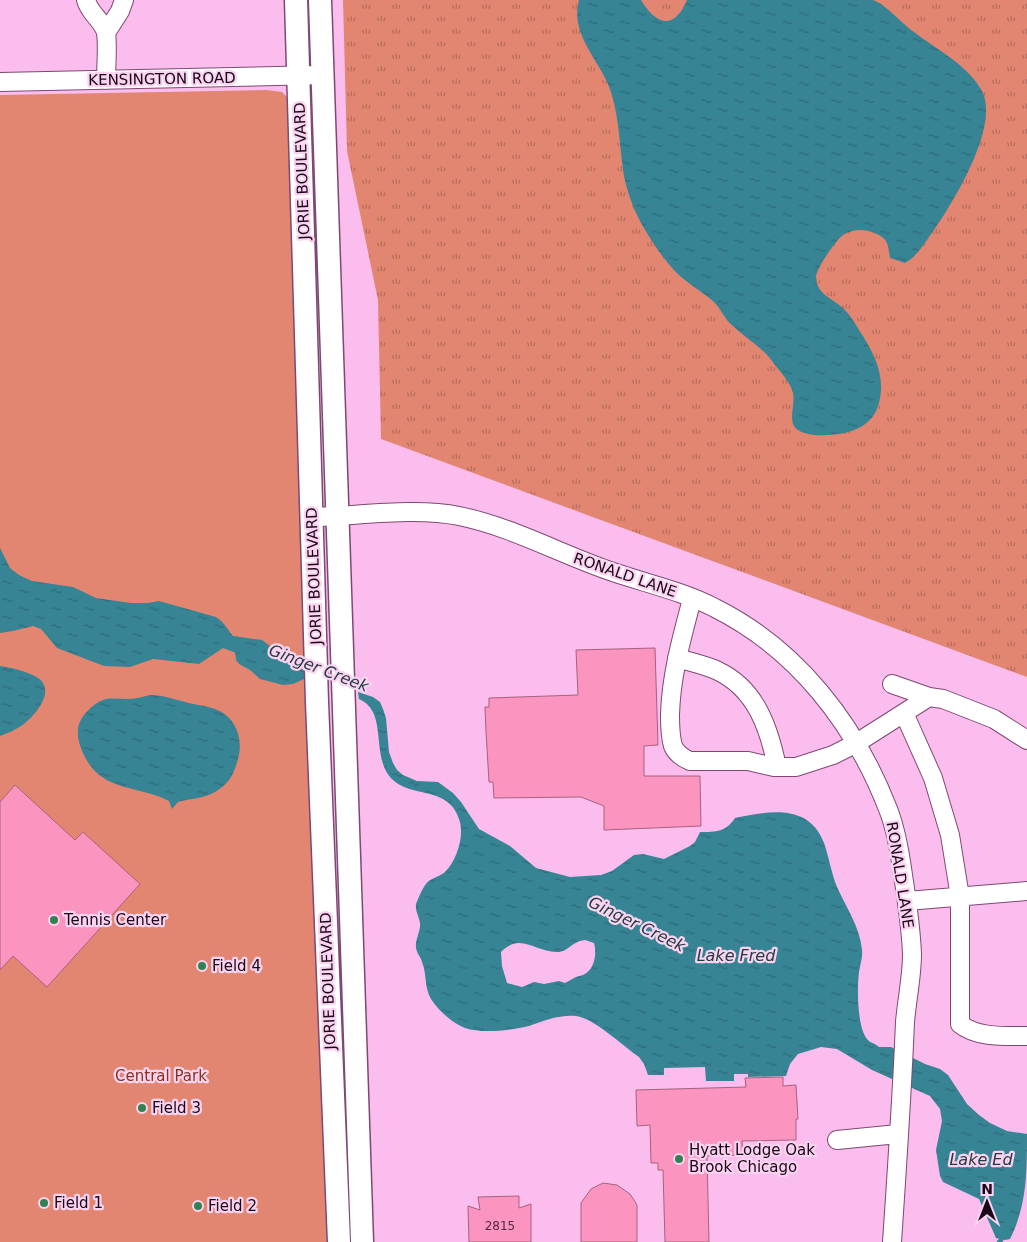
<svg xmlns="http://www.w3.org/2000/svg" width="1027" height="1242" font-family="'DejaVu Sans',sans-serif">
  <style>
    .grass { fill: url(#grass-tufts) }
    .green { fill: #e38671 }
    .water { fill: url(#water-ripples); fill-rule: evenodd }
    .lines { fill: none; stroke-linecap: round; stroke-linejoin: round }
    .stream { stroke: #378495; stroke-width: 4.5 }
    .building { fill: #fb95bf; stroke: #a6627e }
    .minor-casing { stroke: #7e4874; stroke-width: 20 }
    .major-casing { stroke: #7e4874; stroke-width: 25 }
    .minor { stroke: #fff; stroke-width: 18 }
    .major { stroke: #fff; stroke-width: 22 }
    .poi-dot { fill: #318152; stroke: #f9d3f0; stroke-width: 2 }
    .labels { text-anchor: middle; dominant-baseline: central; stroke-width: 4.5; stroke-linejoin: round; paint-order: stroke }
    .number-label { font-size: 12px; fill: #522a41 }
    .street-label { font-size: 15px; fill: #1a0617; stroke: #f9d3f0 }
    .poi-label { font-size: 15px; fill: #1a0617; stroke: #f9d3f0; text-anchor: start }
    .park-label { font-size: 15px; fill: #8a2f1a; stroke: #f9d3f0 }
    .water-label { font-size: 16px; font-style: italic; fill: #233b41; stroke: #f9d3f0 }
  </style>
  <defs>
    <pattern id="grass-tufts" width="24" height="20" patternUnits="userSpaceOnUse" patternTransform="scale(1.25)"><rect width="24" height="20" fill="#e38671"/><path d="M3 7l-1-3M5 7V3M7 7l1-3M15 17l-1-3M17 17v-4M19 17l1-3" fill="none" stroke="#b76c5c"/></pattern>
    <pattern id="water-ripples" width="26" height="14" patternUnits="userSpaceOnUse" patternTransform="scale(1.25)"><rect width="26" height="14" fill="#378495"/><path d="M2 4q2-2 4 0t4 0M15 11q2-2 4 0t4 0" fill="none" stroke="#2e6a79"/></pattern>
  </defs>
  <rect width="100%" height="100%" fill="#fabded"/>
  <path class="grass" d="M 343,0 L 1027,0 L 1027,677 L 381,439 L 378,300 L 347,151 Z"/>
  <path class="green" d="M 266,90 L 282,92 L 289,99 L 327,1242 L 0,1242 L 0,95 Z"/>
  <path class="water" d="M 579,0 L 641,0 C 656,25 674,31 687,0 C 730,0 773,0 816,0 C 831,0 858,0 872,0 C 884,2 903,25 914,32 C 936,49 969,66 982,91 C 1000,126 954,201 934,230 C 925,242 918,256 905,263 L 890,258 C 888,243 888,238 872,232 C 863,229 852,229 843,235 C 836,240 815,270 816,278 C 817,295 834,299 844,309 C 850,315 855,323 859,330 C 874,353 886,375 879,403 C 873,427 850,434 828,435 C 818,436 797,435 793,424 C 790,415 795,403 793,393 C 790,381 779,371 772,361 C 762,347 745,338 733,326 C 725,320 721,309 714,302 C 704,293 690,285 680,276 C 666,264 645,232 637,215 C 631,202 625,185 623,170 C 619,141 619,111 608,84 C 596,57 570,32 579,0 Z
    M 0,548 L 10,568 L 19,575 L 32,581 L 73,587 L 96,598 L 131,603 L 148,603 L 159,601 L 216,617 C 224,622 227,629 233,636 L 262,640 L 304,671 L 304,679 L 293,684 L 283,685 L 260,679 L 250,670 L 239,664 L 236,660 L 235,651 L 232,647 L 226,646 L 199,664 L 153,659 L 130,667 L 104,666 L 57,648 L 41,629 L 33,626 L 13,631 L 0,633 Z
    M 0,666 C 12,668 27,671 38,678 C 57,691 34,717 21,726 C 15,730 8,733 0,736 Z
    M 358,692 L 373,697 L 380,702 L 383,709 L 386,718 L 389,752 L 393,763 L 397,770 L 403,775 L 417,781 L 438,782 L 453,793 L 461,802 L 479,829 L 510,846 L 536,868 L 570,877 L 601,875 L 612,871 L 634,855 L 643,854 L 664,859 L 690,846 L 695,842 L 700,832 C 716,832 726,832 735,818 C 768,811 809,803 824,843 C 829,857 831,872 837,887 C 846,907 860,927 862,950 C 863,957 860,965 859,972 C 857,987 857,1027 867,1039 C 870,1043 875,1043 879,1047 L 891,1047 L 925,1064 L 940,1069 L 948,1075 L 967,1104 L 979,1115 L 990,1123 L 1007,1131 L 1027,1134 C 1027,1173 1027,1205 1010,1239 L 1005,1240 L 996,1238 L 979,1199 L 943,1182 L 940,1176 L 936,1150 L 942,1121 L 940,1109 L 930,1096 L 872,1070 L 837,1049 L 821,1047 L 798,1054 L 790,1064 L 786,1076 L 748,1077 L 748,1074 L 734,1074 L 734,1081 L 706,1081 L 705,1067 L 664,1068 L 664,1075 L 648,1075 L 644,1064 L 639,1057 C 623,1046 594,1018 576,1016 C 560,1014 544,1021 529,1026 C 512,1030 482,1034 465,1028 C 452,1023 438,1010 431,999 C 424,987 427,974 422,962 C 421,957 417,954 416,948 C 415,939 421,931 420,923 C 419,916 415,911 416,904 C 418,899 422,889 426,884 C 430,878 439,877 445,872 C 457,860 465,835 459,819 C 447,781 401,803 385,769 C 374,745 385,710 359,699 ZM 585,940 L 594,943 C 597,953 595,970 583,975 C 581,976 578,976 576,977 C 572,979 569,981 565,983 L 559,981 L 544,984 L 534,982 L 522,987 L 507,983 L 502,966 L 501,952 C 521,932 534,952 557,952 C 569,952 570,942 585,940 Z
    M 151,695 C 163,695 173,699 185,702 C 194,705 205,705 215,709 C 235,716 244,738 238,759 C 234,774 229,784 215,792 C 203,799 191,798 178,802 L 172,809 L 169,801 C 147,789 117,790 98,774 C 87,765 76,743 78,729 C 79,717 94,702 106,699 C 113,698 121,699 129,699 C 136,699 144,696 151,695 Z"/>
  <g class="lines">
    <path class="stream" d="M 221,645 L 237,651
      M 999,1242 L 1001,1240"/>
  </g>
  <path class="building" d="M 655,648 L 658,745 L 644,746 L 644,776 L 700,776 L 701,826 L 604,830 L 604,806 L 581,797 L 494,798 L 493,782 L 489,782 L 486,731 L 485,707 L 489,707 L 489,698 L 578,695 L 576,650 Z
    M 15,785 L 75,840 L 83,832 L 140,884 L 47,987 L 13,956 L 0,970 L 0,802 Z
    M 783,1077 L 783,1086 L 796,1085 L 798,1119 L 796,1119 L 796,1140 L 742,1141 L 743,1155 L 707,1156 L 709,1242 L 665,1242 L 663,1170 L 658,1170 L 658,1163 L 651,1163 L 650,1125 L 637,1126 L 636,1090 L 746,1087 L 745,1078 Z
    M 603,1183 L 617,1185 L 630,1194 L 637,1205 L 637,1242 L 581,1242 L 581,1203 L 591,1189 Z
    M 519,1196 L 519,1208 L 531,1204 L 531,1242 L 469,1242 L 468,1206 L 480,1210 L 478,1197 Z"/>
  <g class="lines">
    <defs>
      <path id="minor" d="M 86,0 C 90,15 103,20 106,33 C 108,46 106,66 106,80
        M 106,33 L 120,11 L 124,0
        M 0,82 L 323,75
        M 312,517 C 358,516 415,507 459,516 C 513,527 562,555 613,572 C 645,583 685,592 715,608 C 797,649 855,724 888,809 C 896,829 900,853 903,875 C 907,901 911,928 912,954 C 912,976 907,999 905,1022 C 902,1095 897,1169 892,1242
        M 692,599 C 682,637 671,675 670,715 C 670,726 670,736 673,746 C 676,753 683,758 690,761 L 748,761 L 774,767 L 796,767 L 833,755 L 855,744 L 929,697 L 943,699 L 994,719 L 1027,740
        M 677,658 C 690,662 706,665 718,671 C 756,689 769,728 777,767
        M 892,684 L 929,697
        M 904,713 L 933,778 L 950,835 L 960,897 L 960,1024 C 977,1038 1006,1036 1027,1036
        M 907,901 L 1027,891
        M 837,1140 L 898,1134"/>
      <path id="major" d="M 296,0 L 317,702 L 339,1242
        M 320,0 L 362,1242"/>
    </defs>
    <use href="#minor" class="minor-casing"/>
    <use href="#major" class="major-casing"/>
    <use href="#minor" class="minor"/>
    <use href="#major" class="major"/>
  </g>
  <g class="poi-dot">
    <circle cx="54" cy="920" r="5"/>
    <circle cx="202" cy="966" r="5"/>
    <circle cx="142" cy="1108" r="5"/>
    <circle cx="679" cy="1159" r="5"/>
    <circle cx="44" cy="1203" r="5"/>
    <circle cx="198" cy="1206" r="5"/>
  </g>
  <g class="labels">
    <g class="number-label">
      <text x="500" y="1226">2815</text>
    </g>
    <g class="street-label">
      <text transform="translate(162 79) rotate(-1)">KENSINGTON ROAD</text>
      <text transform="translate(302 171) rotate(-92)">JORIE BOULEVARD</text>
      <text transform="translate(625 575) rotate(19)">RONALD LANE</text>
      <text transform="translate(314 576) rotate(-92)">JORIE BOULEVARD</text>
      <text transform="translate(900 875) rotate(81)">RONALD LANE</text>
      <text transform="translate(328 981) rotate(-92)">JORIE BOULEVARD</text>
    </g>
    <g class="poi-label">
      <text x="64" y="920">Tennis Center</text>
      <text x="212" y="966">Field 4</text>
      <text x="152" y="1108">Field 3</text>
      <text x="689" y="1150">Hyatt Lodge Oak<tspan x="689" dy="17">Brook Chicago</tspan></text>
      <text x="54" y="1203">Field 1</text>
      <text x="208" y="1206">Field 2</text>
    </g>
    <g class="park-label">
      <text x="161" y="1076">Central Park</text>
    </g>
    <g class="water-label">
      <text transform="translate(319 668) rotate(21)">Ginger Creek</text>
      <text transform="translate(637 924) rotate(26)">Ginger Creek</text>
      <text x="736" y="955">Lake Fred</text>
      <text x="981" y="1159">Lake Ed</text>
    </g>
  </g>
  <g transform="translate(987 1202)" stroke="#f9d3f0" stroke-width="4" paint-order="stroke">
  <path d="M0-4L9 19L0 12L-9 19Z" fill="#1a0617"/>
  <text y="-8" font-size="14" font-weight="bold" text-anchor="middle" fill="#1a0617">N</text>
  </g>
</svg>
